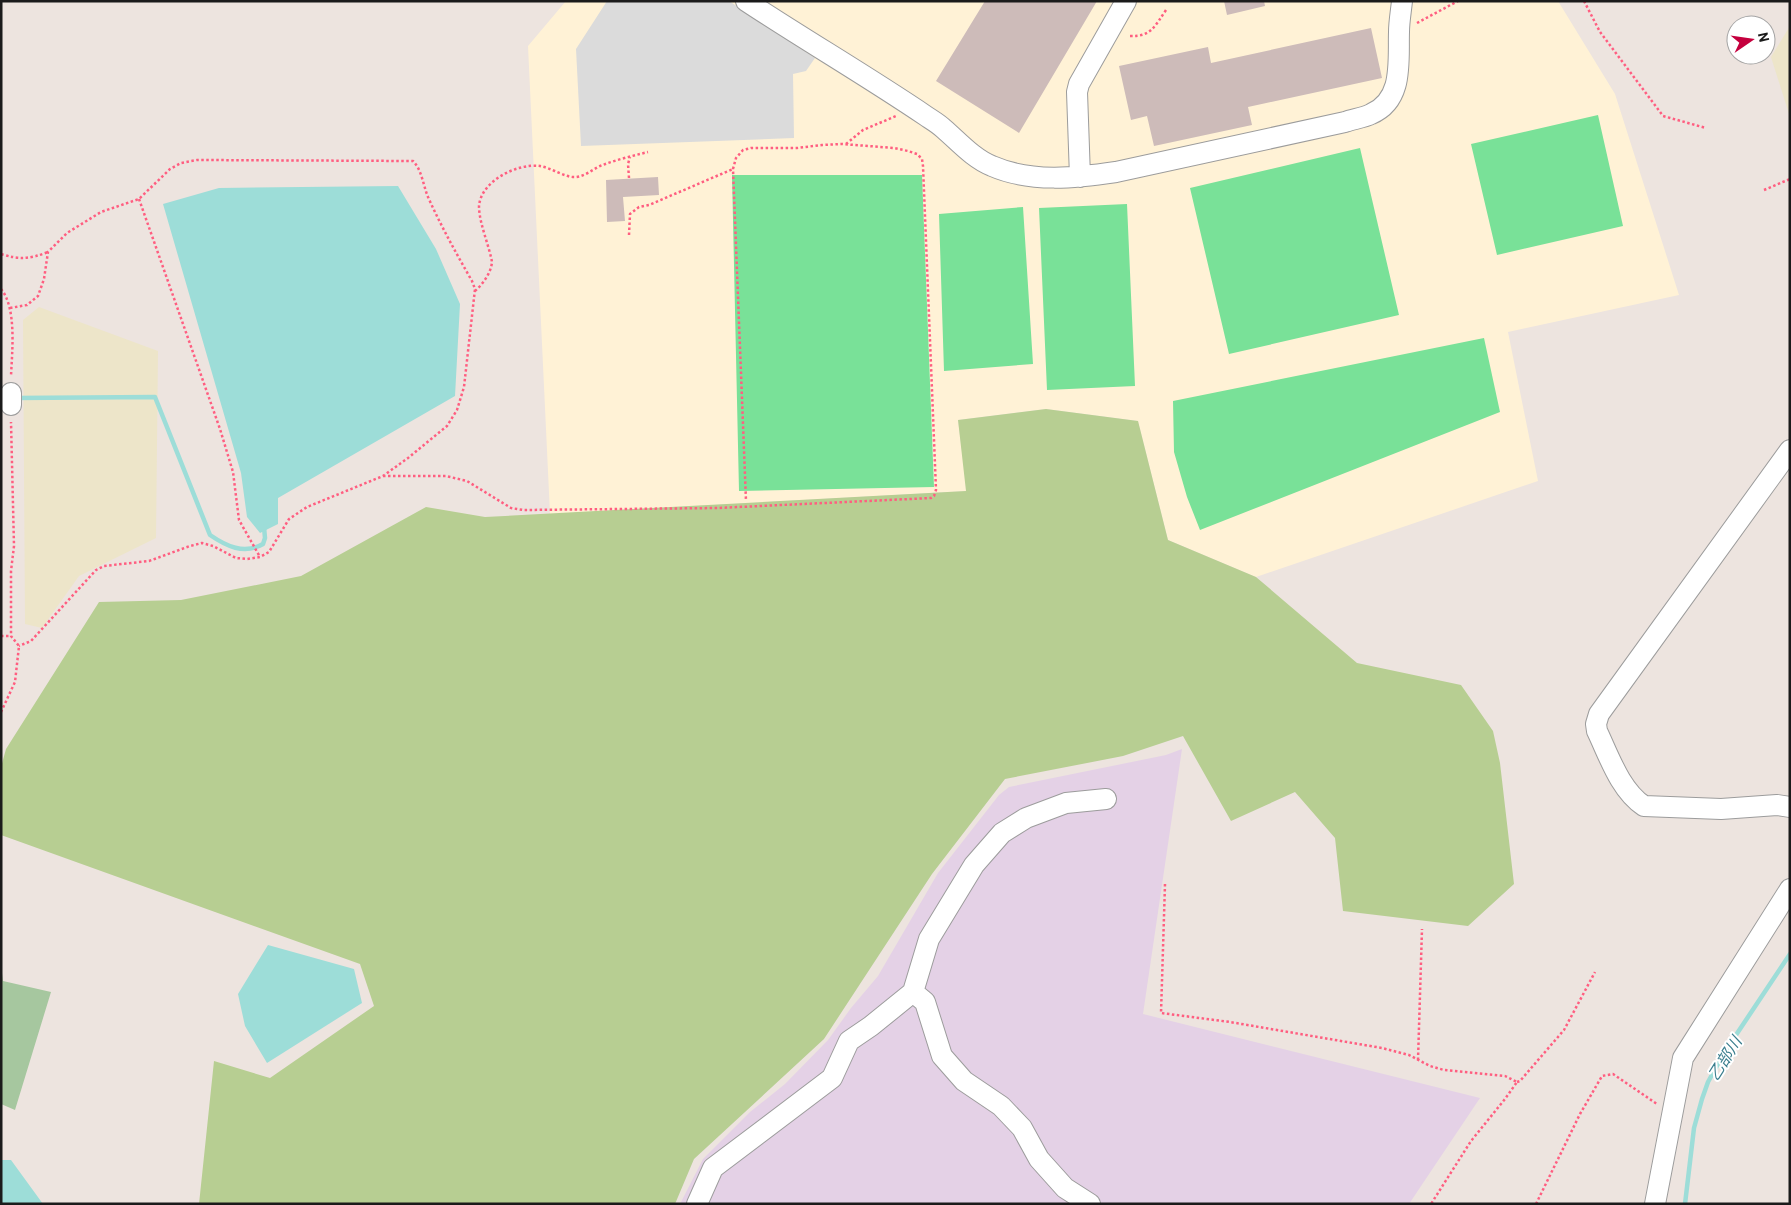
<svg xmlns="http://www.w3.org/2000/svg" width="1791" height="1205" font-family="Barlow,'Noto Sans JP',sans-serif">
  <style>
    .industrial { fill: #e4d1e6 }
    .education { fill: #fff2d6 }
    .farmland { fill: #ede5c9 }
    .forest { fill: #b7ce92 }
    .cemetery { fill: #a6c79f }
    .pitch { fill: #79e198 }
    .parking { fill: #dbdbdb }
    .water { fill: #9dddd8 }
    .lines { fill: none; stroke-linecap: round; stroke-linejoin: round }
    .stream { stroke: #9dddd8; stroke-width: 4.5 }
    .building { fill: #cdbbb9 }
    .minor-casing { stroke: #9c9c9c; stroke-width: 22 }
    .path { stroke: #ff5e80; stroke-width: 2.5; stroke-dasharray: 2.5 2.5; stroke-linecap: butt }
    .minor { stroke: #fff; stroke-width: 20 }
    .labels { text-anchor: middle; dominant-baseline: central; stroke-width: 4; stroke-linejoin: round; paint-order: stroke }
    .water-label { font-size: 16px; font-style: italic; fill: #3a7e8e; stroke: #fff }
  </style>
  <rect width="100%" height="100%" fill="#ede4df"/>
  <path class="industrial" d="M 1182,749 L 1143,1014 L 1480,1098 L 1409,1204 L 680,1204 L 703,1159 L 750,1112 L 785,1084 L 828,1040 L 851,1008 L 878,976 L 938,873 L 999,795 L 1009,787 L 1166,755 Z"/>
  <path class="education" d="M 566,1 L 1558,1 L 1615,94 L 1679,295 L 1508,332 L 1538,481 L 1256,577 L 1168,540 L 1138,421 L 1046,409 L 958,420 L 967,491 L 550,514 L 528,46 Z"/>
  <path class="farmland" d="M 1790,26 L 1790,117 L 1771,57 Z
    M 39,307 L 158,351 L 156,538 L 79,576 L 42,628 L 25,624 L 23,320 Z"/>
  <path class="forest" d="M 1046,409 L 1138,421 L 1168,540 L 1256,577 L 1357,663 L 1461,685 L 1493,731 L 1500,763 L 1514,884 L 1468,926 L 1343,911 L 1335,838 L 1295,792 L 1231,821 L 1183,736 L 1123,756 L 1005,779 L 932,874 L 824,1039 L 694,1159 L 675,1204 L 199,1204 L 214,1061 L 270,1078 L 374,1006 L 360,964 L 1,835 L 1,767 L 6,749 L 99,602 L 181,600 L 301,576 L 426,507 L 485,517 L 966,491 L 958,420 Z"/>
  <path class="cemetery" d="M 1,965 L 3,981 L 51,992 L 15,1110 L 1,1104 Z"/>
  <path class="pitch" d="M 1598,115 L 1623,226 L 1497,255 L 1471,144 Z
    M 1360,148 L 1399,315 L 1229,354 L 1190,188 Z
    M 732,175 L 922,175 L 934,487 L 739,491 Z
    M 1127,204 L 1135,386 L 1047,390 L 1039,208 Z
    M 1023,207 L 1033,364 L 944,371 L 939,214 Z
    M 1484,338 L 1500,412 L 1200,530 L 1187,497 L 1174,452 L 1173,401 Z"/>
  <path class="parking" d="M 607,1 L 729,1 L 815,58 L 806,71 L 793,74 L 794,138 L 581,146 L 576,49 Z"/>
  <path class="water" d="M 398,186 L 436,249 L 460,304 L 455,396 L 278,498 L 278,524 L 260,533 L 247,517 L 241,473 L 163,204 L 219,188 Z
    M 268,945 L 354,969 L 362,1003 L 267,1063 L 245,1026 L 238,994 Z
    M 1,1160 L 11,1160 L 43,1204 L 1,1204 Z"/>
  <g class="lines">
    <path class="stream" d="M 15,398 L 155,397 L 210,535 C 226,546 244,555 263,544 L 265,538 L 264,527
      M 1685,1204 L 1694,1128 L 1702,1099 L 1708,1082 L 1724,1053 L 1790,954"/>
  </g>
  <path class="building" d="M 985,1 L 1097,1 L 1019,133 L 936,81 Z
    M 1224,1 L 1264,1 L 1265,6 L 1227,15 Z
    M 1371,28 L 1382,78 L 1248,107 L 1252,125 L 1154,146 L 1147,116 L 1131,120 L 1119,66 L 1208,47 L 1211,63 Z
    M 658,177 L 659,195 L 623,197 L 625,221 L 607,222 L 606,180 Z"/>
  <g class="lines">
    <defs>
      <path id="minor" d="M 746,1 C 805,40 867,76 926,116 C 932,120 939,124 944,129 C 959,142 974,159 992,166 C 1031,183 1076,178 1116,172 L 1345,122 C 1353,119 1363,118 1371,114 C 1404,100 1398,61 1399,32 C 1399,22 1401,11 1402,1
        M 1080,177 L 1077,92 L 1079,84 L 1126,1
        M 11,405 L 11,393
        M 1790,450 L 1599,714 L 1596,724 L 1597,731 C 1609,756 1620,790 1644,806 L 1721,809 L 1777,805 L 1790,807
        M 697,1204 L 713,1168 L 832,1078 L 849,1041 L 871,1026 L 913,992
        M 1090,1204 L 1065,1188 L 1039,1159 L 1022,1128 L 1001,1106 L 964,1081 L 942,1056 L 925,1002 L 913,992 L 929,939 L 974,865 L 1002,833 L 1026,818 L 1066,803 L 1106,799
        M 1655,1204 L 1683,1058 L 1790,889"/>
    </defs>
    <use href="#minor" class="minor-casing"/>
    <path class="path" d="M 1584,1 L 1600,32 L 1663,116 L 1706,128
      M 1417,23 L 1458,1
      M 1130,36 C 1151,37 1155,26 1166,10
      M 846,144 L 863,130 L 896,116
      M 629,178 L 628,164 L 630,157
      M 1764,190 L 1790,179
      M 139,199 L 220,429 L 233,472 L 239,520 L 260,557
      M 629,235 L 630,214 L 639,207 L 649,205 L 733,169
      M 1,254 C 20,260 30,259 48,252
      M 1,289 C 17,308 12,352 11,376
      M 475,291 C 483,284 491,273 492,262 C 489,245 479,223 479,206 C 481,181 517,163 540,166 C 552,168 565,178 576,177 C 585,176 592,170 600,166 C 615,160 632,156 648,152
      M 10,308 L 27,305 L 38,296 L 44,279 L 48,252 L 67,233 L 101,212 L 139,199 L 170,169 L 181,163 L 197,160 L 413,161 C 422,170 423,185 428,197 C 441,226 456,253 472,281 L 475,289 L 464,387 L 457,410 L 447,426 L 408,458 L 383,476 L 307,507 L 289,519 L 269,552 L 260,557 L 247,559 L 236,558 L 213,546 L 202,543 L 190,546 L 149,561 L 104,566 L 96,570 L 31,641 L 19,646
      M 383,476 L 446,476 L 467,481 L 511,508 L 523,510 L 718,508 L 931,498 L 934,496 L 936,490 L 923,166 L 922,159 L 917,154 L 908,151 L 894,148 L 842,144 L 822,145 L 797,148 L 751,148 L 743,150 L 736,158 L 733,169 L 746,501
      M 1,636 L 11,636
      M 1,712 L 15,682 L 19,646 L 11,636 L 11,571 L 14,546 L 11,422
      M 1165,884 L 1161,1013 L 1230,1022 L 1382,1048 L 1409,1055 L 1430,1066 L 1444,1070 L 1505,1076 L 1517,1082 L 1505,1099 L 1471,1141 L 1431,1204
      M 1418,1060 L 1422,929
      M 1517,1082 L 1520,1081 L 1564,1030 L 1595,972
      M 1536,1204 L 1580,1114 L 1602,1076 L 1613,1074 L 1657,1104"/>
    <use href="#minor" class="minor"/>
  </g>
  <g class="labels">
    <g class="water-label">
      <text transform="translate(1724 1058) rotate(-58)">乙部川</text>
    </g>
  </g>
  <rect width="1791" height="1205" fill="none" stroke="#1b1b1b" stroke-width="5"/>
  <g transform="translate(1751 40) rotate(77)"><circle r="24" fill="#ffffff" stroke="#a4a4a4"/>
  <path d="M0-4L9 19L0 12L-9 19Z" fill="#c5003e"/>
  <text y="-8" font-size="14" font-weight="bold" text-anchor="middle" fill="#1b1b1b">N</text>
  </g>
</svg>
